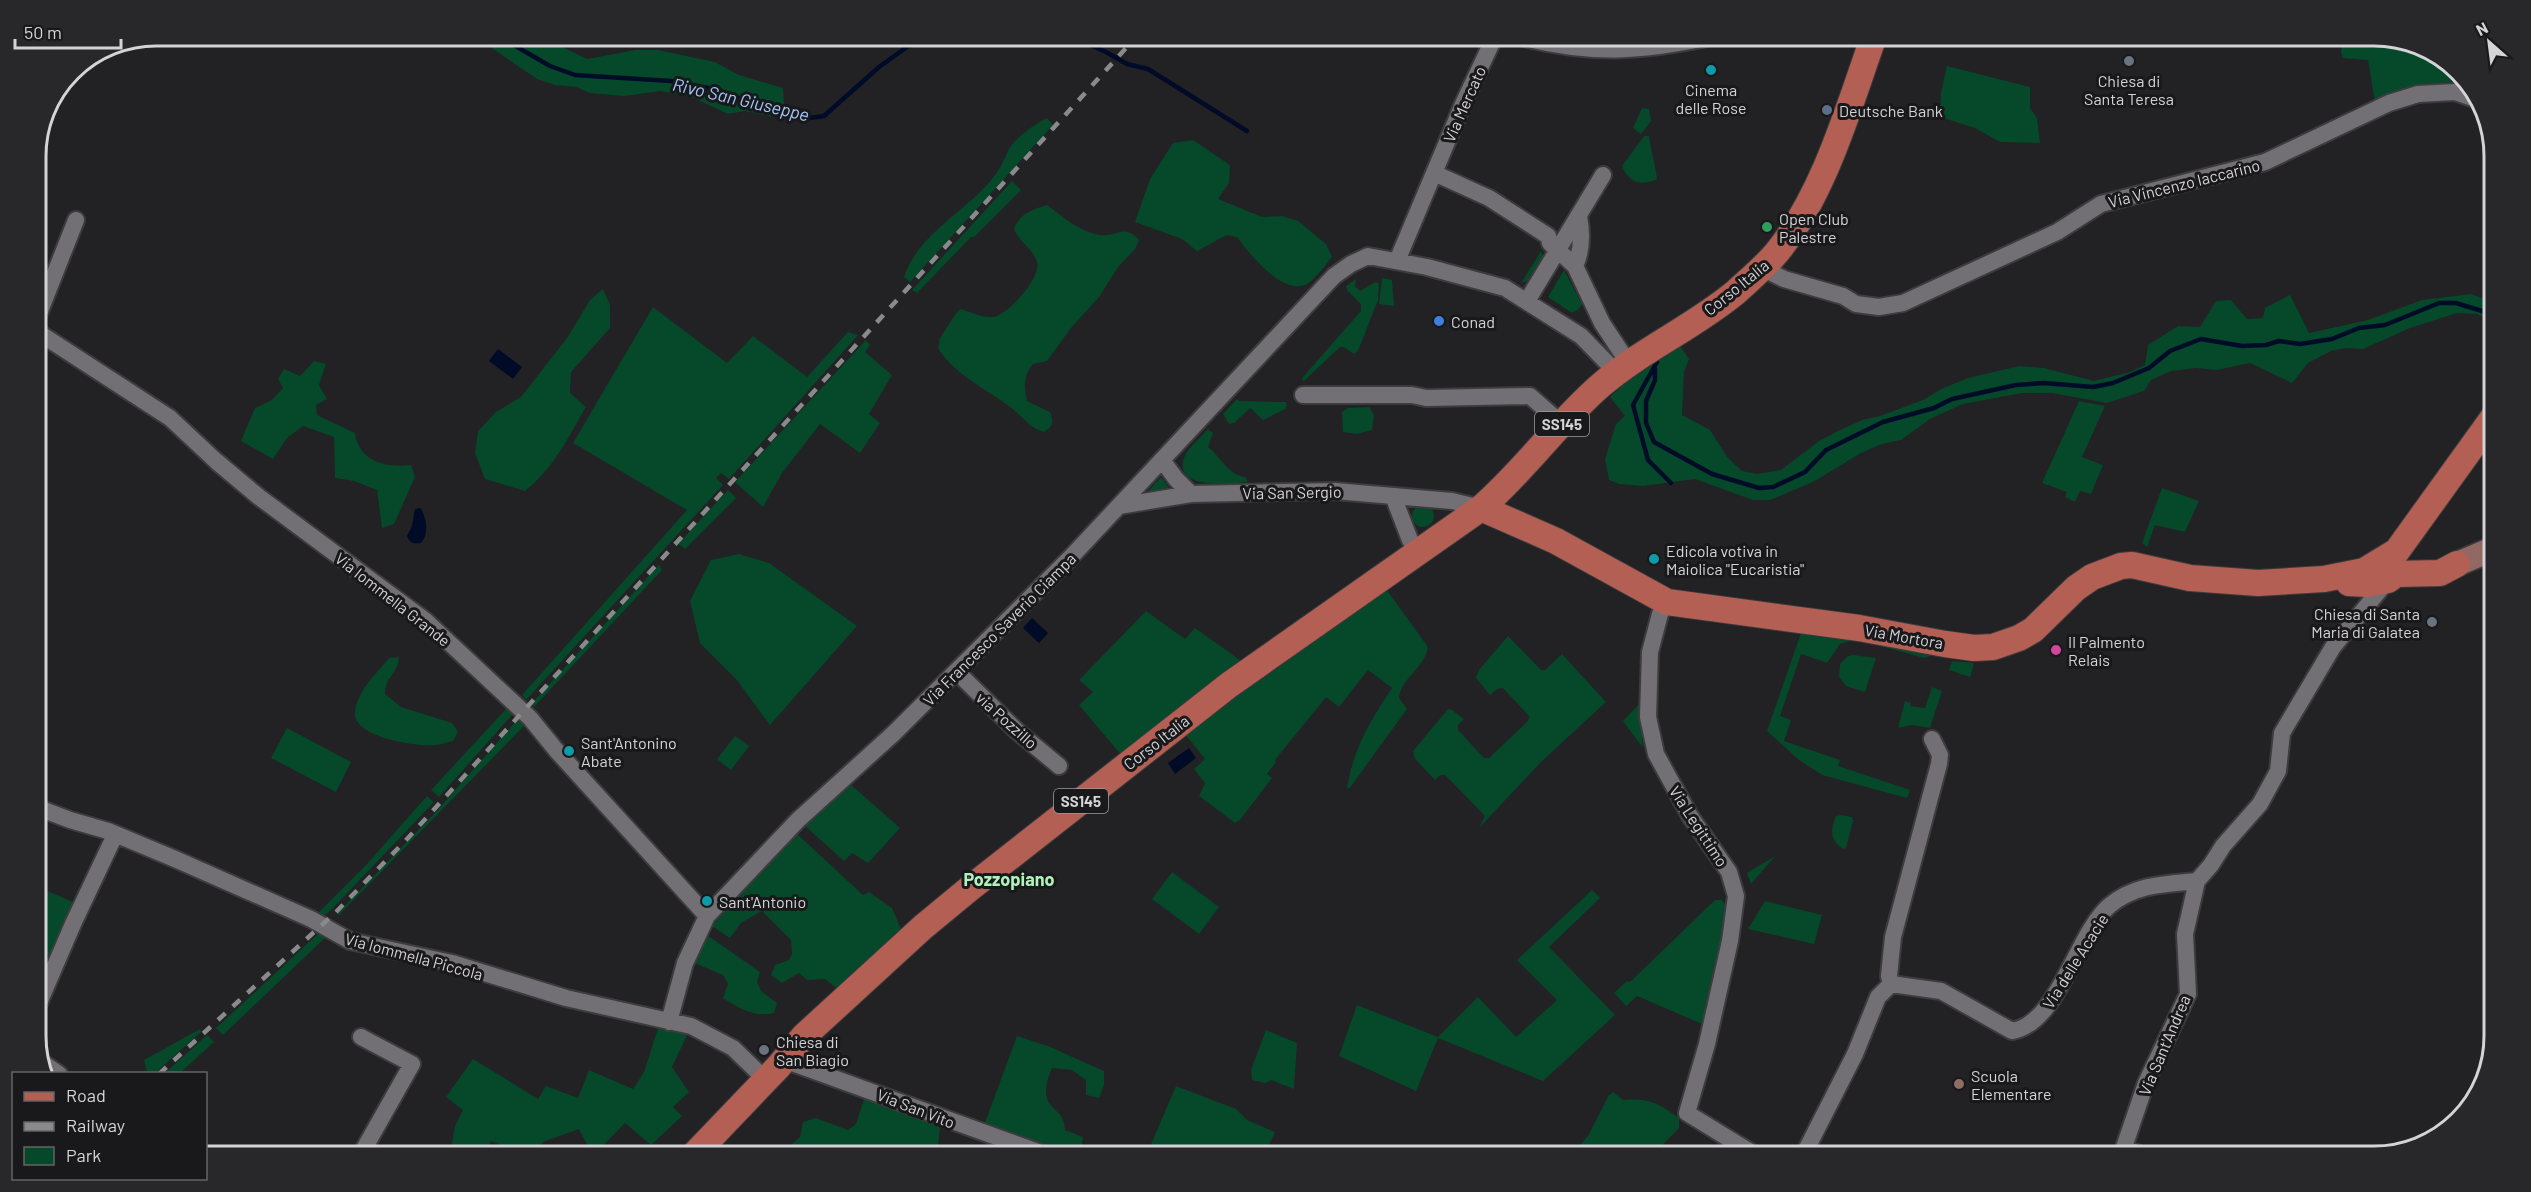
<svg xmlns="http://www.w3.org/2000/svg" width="2531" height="1192" font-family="Barlow,sans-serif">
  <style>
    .green { fill: #05482a }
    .water { fill: #000b27 }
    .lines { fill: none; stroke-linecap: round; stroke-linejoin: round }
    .stream { stroke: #000b27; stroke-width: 4.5 }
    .street-casing { stroke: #3c3b3d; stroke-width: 20 }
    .secondary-casing { stroke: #3c3b3d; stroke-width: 27 }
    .primary-casing { stroke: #3c3b3d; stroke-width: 28 }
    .street { stroke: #727074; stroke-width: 16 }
    .secondary { stroke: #926864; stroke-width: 24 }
    .primary { stroke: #b35f54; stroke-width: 26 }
    .rail { stroke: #8a898b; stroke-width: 4.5; stroke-dasharray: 10 10; stroke-linecap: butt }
    .worship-dot { fill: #6b7280; stroke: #19181b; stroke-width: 2 }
    .culture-dot { fill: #0f9aa8; stroke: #19181b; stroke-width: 2 }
    .service-dot { fill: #5c6f8a; stroke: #19181b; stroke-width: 2 }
    .leisure-dot { fill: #2e9e5b; stroke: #19181b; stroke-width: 2 }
    .shop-dot { fill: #3f7fe0; stroke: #19181b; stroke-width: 2 }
    .hotel-dot { fill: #d1479c; stroke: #19181b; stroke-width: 2 }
    .education-dot { fill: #8d6e63; stroke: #19181b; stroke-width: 2 }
    .labels { text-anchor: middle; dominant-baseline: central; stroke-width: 6; stroke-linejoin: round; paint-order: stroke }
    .shield { fill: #19181b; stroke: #9c9b9d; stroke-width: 1.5 }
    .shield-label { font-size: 15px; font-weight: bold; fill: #d4d3d5 }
    .poi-label { font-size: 16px; fill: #d4d3d5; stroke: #19181b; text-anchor: start }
    .street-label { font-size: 16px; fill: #d4d3d5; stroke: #19181b }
    .water-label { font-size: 18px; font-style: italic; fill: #a0c7f9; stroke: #19181b }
    .neighbourhood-label { font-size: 18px; font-weight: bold; fill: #b0f2bb; stroke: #19181b }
    .rim { fill: none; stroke: #d4d3d5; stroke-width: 3 }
  </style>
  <rect width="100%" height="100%" fill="#222124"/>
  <path class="green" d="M 474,36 L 540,36 L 587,59 L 635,50 L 658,50 L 715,62 L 739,75 L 783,88 L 784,104 L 774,117 L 745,111 L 728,114 L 694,98 L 661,91 L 624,96 L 590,93 L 576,87 L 555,85 L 537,79 Z
    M 2344,36 L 2375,36 L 2421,45 L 2453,71 L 2451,82 L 2416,85 L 2375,102 L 2368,60 L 2343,58 L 2341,52 Z
    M 1947,66 L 2030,87 L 2030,108 L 2037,118 L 2040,143 L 2000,142 L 1975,128 L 1940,117 L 1941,92 Z
    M 1642,108 L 1649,109 L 1651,121 L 1641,134 L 1633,128 Z
    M 1047,118 L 1053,125 L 910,282 L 904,277 C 917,237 960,214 987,185 C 999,171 1001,167 1008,151 C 1012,140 1036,123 1047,118 Z
    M 1644,136 L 1649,136 C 1650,146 1657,173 1657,179 C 1641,187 1628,182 1622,166 Z
    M 1193,140 L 1230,165 L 1229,183 L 1218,199 L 1262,217 L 1282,216 L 1298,221 L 1326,244 L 1332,257 C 1325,265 1319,275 1310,282 C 1286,301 1249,253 1237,237 L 1227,235 L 1197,251 L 1182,239 L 1135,222 L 1150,179 L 1173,143 Z
    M 1012,181 L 1021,190 L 974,237 L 971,237 L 917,293 L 912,290 Z
    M 1047,205 C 1063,217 1080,232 1100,235 C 1118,237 1124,223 1139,240 L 1135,249 L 1118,267 L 1099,297 L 1071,328 L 1047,361 L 1033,364 C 1023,377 1024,385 1027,401 L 1050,412 C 1054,423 1053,426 1044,432 C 1031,429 1024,419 1014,410 C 989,390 955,376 938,348 L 940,338 L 957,312 L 961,309 C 971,312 981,318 993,317 C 1008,315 1042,277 1037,262 C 1033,248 1018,242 1014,228 C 1021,213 1031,210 1047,205 Z
    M 1541,251 L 1543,256 L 1527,281 L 1521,283 Z
    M 1564,270 L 1582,304 L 1579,309 L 1572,313 L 1548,297 Z
    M 1382,278 L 1392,280 L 1394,306 L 1379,304 Z
    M 1356,279 L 1355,286 L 1360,291 L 1375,282 L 1379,283 L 1378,300 L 1358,351 L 1354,354 L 1344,347 L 1340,347 L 1303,382 L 1302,378 L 1361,311 L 1361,304 L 1347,290 L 1346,286 Z
    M 603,289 L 610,305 L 610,328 L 571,372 L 570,393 L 586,407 C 568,438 553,469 525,491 L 485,479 L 475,453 L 478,431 L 496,412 L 521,397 L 567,338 L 590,300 Z
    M 2471,294 L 2495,303 L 2495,322 L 2477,314 L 2457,313 L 2410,328 L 2363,349 L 2346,348 L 2331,351 L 2308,363 L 2292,383 L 2250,363 L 2217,370 L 2196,368 L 2171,371 L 2151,380 L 2144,391 L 2107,403 L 2052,393 L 2022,393 L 1963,404 L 1930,419 L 1901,440 L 1882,444 L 1861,453 L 1813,482 L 1770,500 L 1753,500 L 1695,479 L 1643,486 L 1619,484 L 1609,480 L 1605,459 L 1616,424 L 1625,416 L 1610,397 L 1625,383 L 1680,346 L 1689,359 L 1684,372 L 1682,415 L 1710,430 L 1728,458 L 1742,471 L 1757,474 L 1781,470 L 1819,441 L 1838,431 L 1862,420 L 1880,416 L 1923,400 L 1941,389 L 1968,378 L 2019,366 L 2044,368 L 2094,381 L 2130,372 L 2145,365 L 2148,345 L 2178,326 L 2200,327 L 2216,301 L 2231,300 L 2247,319 L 2263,318 L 2265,308 L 2290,295 L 2309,333 L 2368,320 L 2422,300 Z
    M 653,307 L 727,363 L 753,336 L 807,377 L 848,332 L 858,335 L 729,479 L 721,473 L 716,478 L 723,485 L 526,700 L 522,695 L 687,510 L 573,443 Z
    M 866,340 L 870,345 L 865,352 L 892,375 L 869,414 L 880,423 L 860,453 L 820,424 L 782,473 L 763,507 L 735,482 Z
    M 314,361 L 326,364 L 319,385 L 327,399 L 316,405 L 317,415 L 355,433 C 359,462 386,468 411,465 L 415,477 L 394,524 L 382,528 L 377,490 L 354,481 L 335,478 L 334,437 L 303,426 L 287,438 L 273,459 L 241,441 L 255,408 L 272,400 L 283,388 L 278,379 L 284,369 L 300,376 Z
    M 1237,399 L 1239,401 L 1286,402 L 1287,405 L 1285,409 L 1263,420 L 1250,408 L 1234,423 L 1229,424 L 1223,414 Z
    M 2079,401 L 2105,406 L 2082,457 L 2103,465 L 2091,494 L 2080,491 L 2075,502 L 2065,497 L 2067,492 L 2042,483 Z
    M 1369,407 L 1374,415 L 1372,430 L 1357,434 L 1343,432 L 1342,412 L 1348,408 Z
    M 1208,429 L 1213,433 L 1208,447 C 1222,458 1228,475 1245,477 L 1248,482 C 1231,483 1173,491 1184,458 C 1187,448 1201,437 1208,429 Z
    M 1161,477 L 1170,489 L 1147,493 L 1148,491 Z
    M 2162,488 L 2199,501 L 2185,532 L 2155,525 L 2147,547 L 2142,543 Z
    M 728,490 L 736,498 L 685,549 L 678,544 Z
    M1412 516a11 11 0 1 1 22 0a11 11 0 1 1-22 0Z
    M 739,554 L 769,563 L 857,626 L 770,725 L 736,679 L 700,643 L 690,601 L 711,560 Z
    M 659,565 L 662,570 L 534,707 L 531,704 Z
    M 1384,586 L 1428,647 C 1424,669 1401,678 1399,698 L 1407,709 L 1349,789 L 1347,787 C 1355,745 1369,723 1392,688 L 1368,670 L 1339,707 L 1326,697 C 1309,719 1292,738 1275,760 L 1276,762 L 1267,774 L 1272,778 L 1240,820 L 1235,823 L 1199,796 L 1205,783 L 1194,769 L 1205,759 L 1185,734 Z
    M 1146,611 L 1185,639 L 1195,628 L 1244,663 L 1122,756 L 1079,705 L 1093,692 L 1079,680 Z
    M 1802,630 L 1856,639 L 1840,644 L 1827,663 L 1801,654 L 1780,716 L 1791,720 L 1784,741 L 1840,760 L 1838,766 L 1910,790 L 1907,798 L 1822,775 L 1799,760 L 1767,731 Z
    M 1508,636 L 1541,670 L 1545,670 L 1562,654 L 1606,702 L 1542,761 L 1479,828 L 1485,816 L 1445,775 L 1440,775 L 1435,780 L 1415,759 L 1413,751 L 1448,709 L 1452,710 L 1464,719 L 1458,725 L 1458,730 L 1484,758 L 1489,758 L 1528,721 L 1529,716 L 1503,688 L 1497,689 L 1490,695 L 1476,678 L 1479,670 Z
    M 1870,641 L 1933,655 L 1924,658 L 1870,643 Z
    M 1853,655 L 1876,658 L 1865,692 L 1846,686 L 1839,677 L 1840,664 L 1848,656 Z
    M 399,657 C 398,674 385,677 385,694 L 401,707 L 452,723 L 458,732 L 453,741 C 447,742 441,745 435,745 C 416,747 352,737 355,712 C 357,691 376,674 389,658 Z
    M 1952,661 L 1974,663 L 1970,677 L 1949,670 Z
    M 1932,687 L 1942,691 L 1930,728 L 1912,725 L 1898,728 L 1905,701 L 1911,703 L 1910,706 L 1925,708 Z
    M 1639,704 L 1643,748 L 1623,721 Z
    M 507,708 L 513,714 L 439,797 L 431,790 Z
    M 518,719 L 524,726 L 339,915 L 337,914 L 434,814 Z
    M 287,728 L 351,762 L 336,792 L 271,758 Z
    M 735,736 L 749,746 L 731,770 L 717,759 Z
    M 849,783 L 900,828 L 868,863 L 852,853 L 844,861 L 804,825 Z
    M 427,796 L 434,802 L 333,908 L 320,919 L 315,916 L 366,865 Z
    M 1841,815 L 1852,817 L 1853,821 L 1846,848 L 1843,849 C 1830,841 1830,829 1836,816 Z
    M 796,833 L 863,895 L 869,892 L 892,908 L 903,934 L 840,991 L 825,979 L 807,980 L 799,973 L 782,983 L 771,975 L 775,965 L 789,960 L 792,954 L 791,940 L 762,911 L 741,923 L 730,938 L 712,926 Z
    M 1775,856 L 1751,884 L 1747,873 Z
    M 1172,872 L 1219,907 L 1199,934 L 1152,899 Z
    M 45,890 L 78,904 L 53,958 L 36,948 L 36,904 Z
    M 1592,890 L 1600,898 L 1549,947 L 1615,1015 L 1543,1081 L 1438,1038 L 1416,1091 L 1339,1056 L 1357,1005 L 1438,1037 L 1478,997 L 1516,1037 L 1557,1000 L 1517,960 Z
    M 1715,900 L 1722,900 L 1725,905 L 1722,938 L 1724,939 L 1703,1031 L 1701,1031 L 1702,1024 L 1637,996 L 1626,1006 L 1614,993 L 1627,981 L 1630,982 Z
    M 1765,901 L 1822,915 L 1814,944 L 1748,929 Z
    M 321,931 L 327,936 L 223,1035 L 216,1028 Z
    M 707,935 L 760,972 L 757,982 L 761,991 L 777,1003 L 774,1013 C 756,1018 738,1008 723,998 L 728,984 L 723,975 L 692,962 Z
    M 659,1025 L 689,1031 L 672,1067 L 689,1092 L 673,1107 L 682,1116 L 651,1145 L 625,1123 L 593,1156 L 579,1129 L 543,1142 L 539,1147 L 527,1146 L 523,1155 L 491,1141 L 485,1156 L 447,1156 L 451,1149 L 455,1126 L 463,1110 L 446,1097 L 473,1059 L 538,1099 L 546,1086 L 578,1098 L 589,1070 L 633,1089 L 644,1072 Z
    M 200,1029 L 201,1032 L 155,1073 L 147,1073 L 144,1060 Z
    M 1266,1030 L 1297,1043 L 1294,1089 L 1271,1080 L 1265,1083 L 1252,1080 L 1251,1070 Z
    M 207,1035 L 214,1042 L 180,1073 L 165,1073 Z
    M 1017,1036 L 1048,1046 L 1104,1071 L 1104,1085 L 1099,1098 L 1086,1095 L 1086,1080 L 1072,1070 L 1052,1068 C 1033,1114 1065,1102 1065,1130 L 1083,1137 L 1080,1156 C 1046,1156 1013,1140 983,1128 Z
    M 1176,1086 L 1236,1109 L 1247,1120 L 1275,1132 L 1264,1156 L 1167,1156 L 1149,1149 Z
    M 1613,1092 L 1623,1100 C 1649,1098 1658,1103 1679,1118 L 1679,1128 L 1651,1156 L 1572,1156 L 1589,1134 L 1609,1095 Z
    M 865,1096 L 940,1127 L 937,1156 L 783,1156 L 781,1154 L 800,1137 L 803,1122 L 816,1118 L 848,1130 L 856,1124 Z"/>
  <path class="water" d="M 498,349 L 522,367 L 513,379 L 489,361 Z
    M 420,508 C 427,517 429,535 421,543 C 413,544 410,543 407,536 L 412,526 L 415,509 Z
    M 1032,618 L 1048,633 L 1039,643 L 1023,628 Z
    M 1189,748 L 1196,758 L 1175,774 L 1168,763 Z"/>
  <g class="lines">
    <path class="stream" d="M 498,36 L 550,66 L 575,75 L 671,81 L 718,90 L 752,103 L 789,111 L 809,118 L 824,116 L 879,67 L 907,47 L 930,36
      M 954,36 L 995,42 L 1041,36
      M 1058,36 L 1079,40 L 1106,52 L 1127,64 L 1148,69 L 1247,131
      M 1657,362 L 1633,405 L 1648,460 L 1671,483
      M 1655,369 L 1655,380 L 1646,401 L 1646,423 L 1654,442 L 1712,474 L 1759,488 L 1773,487 L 1805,472 L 1826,450 L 1883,422 L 1934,408 L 1952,399 L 2016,385 L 2044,383 L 2093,387 L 2113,383 L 2149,368 L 2170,351 L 2201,339 L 2242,346 L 2266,345 L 2279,341 L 2300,344 L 2332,339 L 2359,328 L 2385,325 L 2439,303 L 2456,303 L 2495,315"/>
    <defs>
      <path id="street" d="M 1516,36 C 1592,56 1641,52 1716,36
        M 1434,173 L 1489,198 L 1548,236 L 1550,243 L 1575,266 L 1602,323 L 1629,364
        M 1397,261 L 1463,104 L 1495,36
        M 1575,266 C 1582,251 1582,232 1579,216
        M 1762,268 L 1784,279 L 1843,296 L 1856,304 L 1879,307 L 1903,303 L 2057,232 L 2101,204 L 2265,162 L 2389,103 L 2418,94 L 2455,92 L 2478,100
        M 1527,301 L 1603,175
        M 40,311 L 76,220
        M 36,331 L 170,418 L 216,461 L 259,497 L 426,621 L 530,718 L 556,750 L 707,916
        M 1303,395 L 1412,395 L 1426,398 L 1530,396 L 1562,424
        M 1162,460 L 1176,479 L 1191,494
        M 1393,496 L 1410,540 L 1418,550
        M 1119,506 L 1191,494 L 1335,491 L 1452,501 L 1481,508
        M 1667,602 L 1660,614 L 1650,652 L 1648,717 L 1656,754 L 1690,816 L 1729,872 L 1736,896 L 1730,941 L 1707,1044 L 1687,1113 L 1757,1156
        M 957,672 L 1018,732 L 1059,766
        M 36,807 L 70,820 L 108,831 L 175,859 L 311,919 L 350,941 L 452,963 L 566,998 L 691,1026 L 733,1048 L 766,1080
        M 1891,984 L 1889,976 L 1893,937 L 1939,764 L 1940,755 L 1932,739
        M 36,1010 L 73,924 L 115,835
        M 669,1022 L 685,963 L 707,916 L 798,820 L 893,734 L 1071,557 L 1334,276 L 1351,264 L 1368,256 L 1427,267 L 1505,288 L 1581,336 L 1617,373
        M 784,1060 L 1049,1156
        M 43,1063 L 59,1074
        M 2124,1148 L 2144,1156
        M 360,1156 L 412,1064 L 361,1037
        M 1803,1156 L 1855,1054 L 1878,997 L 1891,984 L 1941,991 L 2012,1031 C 2058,1024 2076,935 2109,906 C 2135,884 2165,884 2197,881
        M 2121,1156 L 2146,1083 L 2188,994 L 2185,934 L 2197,881 L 2211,865 L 2223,846 L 2260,804 L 2278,771 L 2282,733 L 2333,647 L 2388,580"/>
      <path id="secondary" d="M 2457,564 L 2495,548"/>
      <path id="primary" d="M 1481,508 L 1556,541 L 1667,602 L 1859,628 L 1945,644 L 1974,648 L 1993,647 L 2019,638 L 2033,630 L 2076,588 L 2092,577 L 2121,566 L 2132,565 L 2190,578 L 2258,583 L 2324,579 L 2364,571 L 2397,551 L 2495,415
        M 2349,583 L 2367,584 L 2388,580 L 2396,574 L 2440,573 L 2457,564
        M 693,1156 L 779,1066 L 804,1036 L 923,927 L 969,889 L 1229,685 L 1481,508 C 1525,470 1558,422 1601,385 C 1643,349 1694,327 1736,292 C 1750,279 1766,266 1778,251 C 1825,192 1849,106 1874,36"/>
    </defs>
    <use href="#street" class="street-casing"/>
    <use href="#secondary" class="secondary-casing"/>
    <use href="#primary" class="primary-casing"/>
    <use href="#street" class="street"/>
    <use href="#secondary" class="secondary"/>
    <use href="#primary" class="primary"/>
    <path class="rail" d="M 159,1074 L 336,912 L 408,838 L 1137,36"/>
  </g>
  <g class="worship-dot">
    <circle cx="2129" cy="61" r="6"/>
    <circle cx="2432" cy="622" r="6"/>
    <circle cx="764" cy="1050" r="6"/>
  </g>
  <g class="culture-dot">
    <circle cx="1711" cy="70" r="6"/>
    <circle cx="1654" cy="559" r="6"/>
    <circle cx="569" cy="751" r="6"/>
    <circle cx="707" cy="901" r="6"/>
  </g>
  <circle class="service-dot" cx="1827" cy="110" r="6"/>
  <circle class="leisure-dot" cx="1767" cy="227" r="6"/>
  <circle class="shop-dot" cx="1439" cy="321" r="6"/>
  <circle class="hotel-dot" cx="2056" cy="650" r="6"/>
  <circle class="education-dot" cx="1959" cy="1084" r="6"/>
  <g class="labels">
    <g class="shield">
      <rect x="1535" y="412" width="54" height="24" rx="4.5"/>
      <rect x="1054" y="789" width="54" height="24" rx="4.5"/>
    </g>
    <g class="shield-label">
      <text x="1562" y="424">SS145</text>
      <text x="1081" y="801">SS145</text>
    </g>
    <g class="poi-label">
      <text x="2129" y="80" text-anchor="middle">Chiesa di<tspan x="2129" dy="18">Santa Teresa</tspan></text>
      <text x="1711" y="89" text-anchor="middle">Cinema<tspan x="1711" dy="18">delle Rose</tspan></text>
      <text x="1839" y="110">Deutsche Bank</text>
      <text x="1779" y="218">Open Club<tspan x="1779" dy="18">Palestre</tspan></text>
      <text x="1451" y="321">Conad</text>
      <text x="1666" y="550">Edicola votiva in<tspan x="1666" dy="18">Maiolica "Eucaristia"</tspan></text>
      <text x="2420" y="613" text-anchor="end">Chiesa di Santa<tspan x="2420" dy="18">Maria di Galatea</tspan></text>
      <text x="2068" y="641">Il Palmento<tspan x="2068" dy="18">Relais</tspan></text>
      <text x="581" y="742">Sant'Antonino<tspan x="581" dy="18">Abate</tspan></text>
      <text x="719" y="901">Sant'Antonio</text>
      <text x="776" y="1041">Chiesa di<tspan x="776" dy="18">San Biagio</tspan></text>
      <text x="1971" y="1075">Scuola<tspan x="1971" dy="18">Elementare</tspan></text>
    </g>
    <g class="street-label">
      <text transform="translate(1464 104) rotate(-66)">Via Mercato</text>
      <text transform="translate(2184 183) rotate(-14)">Via Vincenzo Iaccarino</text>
      <text transform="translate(1736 287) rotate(-39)">Corso Italia</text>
      <text transform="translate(1292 492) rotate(-1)">Via San Sergio</text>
      <text transform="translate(393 599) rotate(38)">Via Iommella Grande</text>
      <text transform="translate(999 629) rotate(-45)">Via Francesco Saverio Ciampa</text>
      <text transform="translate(1904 636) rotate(10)">Via Mortora</text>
      <text transform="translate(1007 720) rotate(42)">via Pozzillo</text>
      <text transform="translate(1156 742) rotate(-38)">Corso Italia</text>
      <text transform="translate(1699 826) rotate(57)">Via Legittimo</text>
      <text transform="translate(414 956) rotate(15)">Via Iommella Piccola</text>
      <text transform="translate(2075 961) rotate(-58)">Via delle Acacie</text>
      <text transform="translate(2164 1045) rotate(-67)">Via Sant'Andrea</text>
      <text transform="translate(916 1108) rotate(21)">Via San Vito</text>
    </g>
    <g class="water-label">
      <text transform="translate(741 99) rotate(13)">Rivo San Giuseppe</text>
    </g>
    <g class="neighbourhood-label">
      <text x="1009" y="879">Pozzopiano</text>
    </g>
  </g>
  <path d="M0 0H2531V1192H0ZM156 46H2374A110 110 0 0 1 2484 156V1036A110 110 0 0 1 2374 1146H156A110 110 0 0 1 46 1036V156A110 110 0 0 1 156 46Z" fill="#28272a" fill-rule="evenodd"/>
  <path class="rim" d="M156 46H2374A110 110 0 0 1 2484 156V1036A110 110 0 0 1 2374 1146H156A110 110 0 0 1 46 1036V156A110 110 0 0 1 156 46Z"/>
  <rect x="12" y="1072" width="195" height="108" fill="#19181b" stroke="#646365" stroke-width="1.5"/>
  <rect x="24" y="1092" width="30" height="9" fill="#b35f54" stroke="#646365" stroke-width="1.5"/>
  <text x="66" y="1102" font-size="18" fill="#d4d3d5">Road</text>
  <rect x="24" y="1122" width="30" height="9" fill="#8a898b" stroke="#646365" stroke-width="1.5"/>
  <text x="66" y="1132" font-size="18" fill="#d4d3d5">Railway</text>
  <rect x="24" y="1147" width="30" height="18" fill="#05482a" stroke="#646365" stroke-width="1.5"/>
  <text x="66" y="1162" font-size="18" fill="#d4d3d5">Park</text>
  <g transform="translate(2489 42) rotate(332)" stroke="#19181b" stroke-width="4.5" paint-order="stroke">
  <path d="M0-4.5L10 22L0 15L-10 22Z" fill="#d4d3d5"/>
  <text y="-9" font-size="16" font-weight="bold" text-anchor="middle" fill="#d4d3d5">N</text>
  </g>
  <path d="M15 39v9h106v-9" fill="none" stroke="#d4d3d5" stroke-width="3"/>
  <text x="24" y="39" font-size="18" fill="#d4d3d5" stroke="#19181b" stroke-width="4.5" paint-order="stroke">50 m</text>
</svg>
